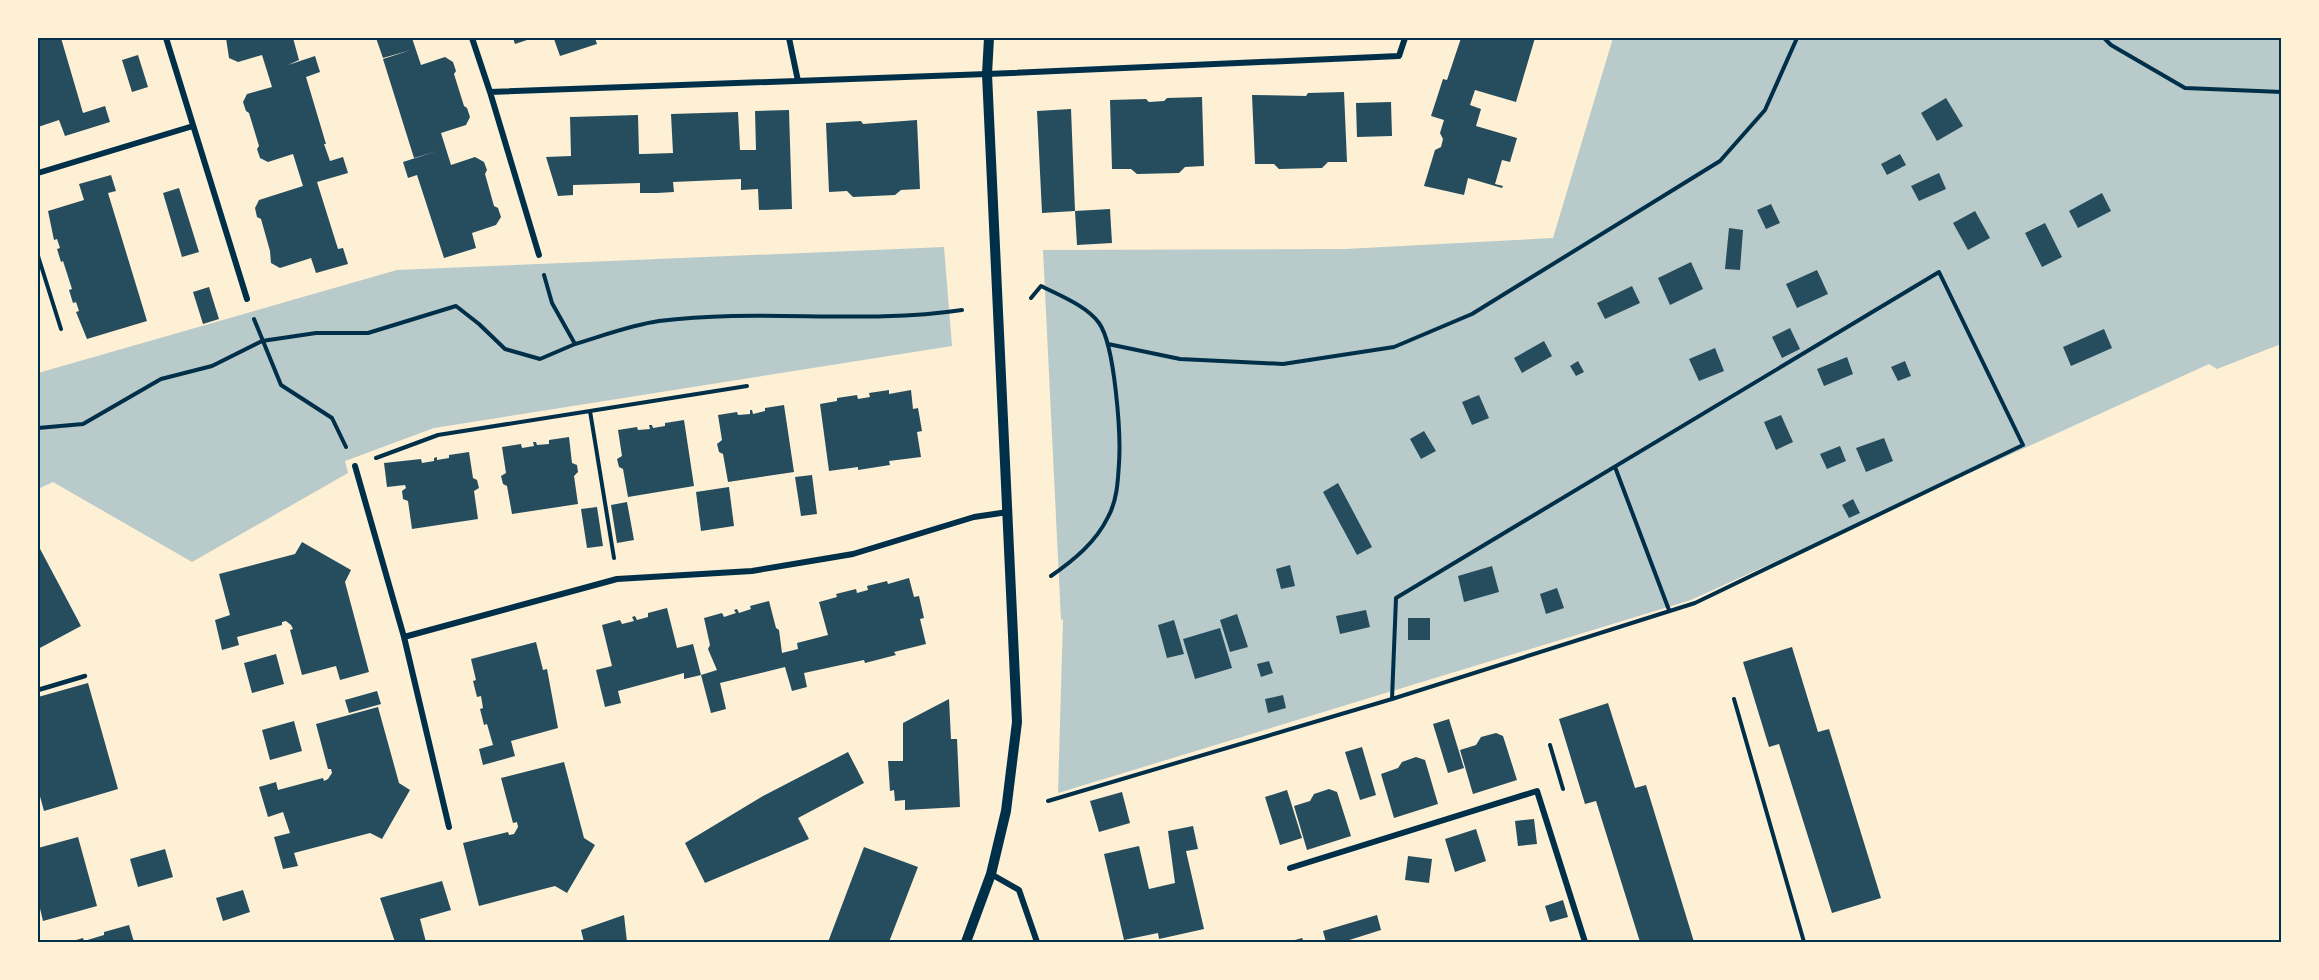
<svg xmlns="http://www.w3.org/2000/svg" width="2319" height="980" font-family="'Fira Sans Condensed',sans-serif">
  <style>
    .green { fill: #b9caca }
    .building { fill: #264d5e }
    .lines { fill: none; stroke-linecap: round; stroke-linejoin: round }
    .path { stroke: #003049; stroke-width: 4 }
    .service { stroke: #003049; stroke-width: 4.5 }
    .minor { stroke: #003049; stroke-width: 6 }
    .tertiary { stroke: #003049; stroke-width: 10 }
    .neatline { fill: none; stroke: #003049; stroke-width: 2 }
  </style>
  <rect width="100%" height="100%" fill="#fdf0d5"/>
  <path class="green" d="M 1613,38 L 2281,38 L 2281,344 L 2217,369 L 2209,364 L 1691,600 L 1058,793 L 1063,619 L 1061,620 L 1043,250 L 1345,249 L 1553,238 Z
    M 944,247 L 952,346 L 434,428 L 345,461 L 348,473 L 192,562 L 53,482 L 38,489 L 38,373 L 397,270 Z"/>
  <path class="building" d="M 38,38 L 61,38 L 83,113 L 105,106 L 110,122 L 65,136 L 59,120 L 38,127 Z
    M 226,38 L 293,38 L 299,60 L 288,65 L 315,56 L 320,72 L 306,77 L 326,144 L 324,144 L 330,161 L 343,157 L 348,173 L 317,182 L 338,249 L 343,248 L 348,264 L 316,273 L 311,258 L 280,268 L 271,263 L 270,251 L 261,219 L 257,217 L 255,208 L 259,200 L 303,186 L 293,154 L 268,162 L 260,158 L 257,149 L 259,146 L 249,113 L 246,111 L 243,102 L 247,94 L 272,87 L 262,55 L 238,62 L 229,58 Z
    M 376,38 L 412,38 L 421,65 L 445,57 L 453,62 L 456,71 L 454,74 L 464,106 L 467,108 L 470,117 L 466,125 L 441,133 L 451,165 L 475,157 L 484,162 L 487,170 L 485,174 L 494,206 L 498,208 L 501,217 L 496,225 L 472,233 L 476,248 L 444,258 L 417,175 L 408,178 L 403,162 L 437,151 L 414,158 L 383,59 L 411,50 L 383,58 Z
    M 513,38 L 533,38 L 515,44 Z
    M 558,38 L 595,38 L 597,44 L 560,56 L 554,39 Z
    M 1461,38 L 1535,38 L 1516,102 L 1475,90 L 1470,105 L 1481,109 L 1476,126 L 1517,138 L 1510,162 L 1502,160 L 1495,184 L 1503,186 L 1502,188 L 1468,178 L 1464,195 L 1424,186 L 1435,150 L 1441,147 L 1443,139 L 1440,133 L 1444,120 L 1431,116 L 1443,79 L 1447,80 Z
    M 138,55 L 148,87 L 132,92 L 122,60 Z
    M 1344,92 L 1347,162 L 1328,162 L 1322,168 L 1279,169 L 1274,164 L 1255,164 L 1252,95 L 1306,96 L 1308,93 Z
    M 1202,97 L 1204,166 L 1185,167 L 1179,173 L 1137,174 L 1131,169 L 1112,169 L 1110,100 L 1146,99 L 1149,102 L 1164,101 L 1167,98 Z
    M 1946,98 L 1963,126 L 1937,141 L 1921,113 Z
    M 1391,102 L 1392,136 L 1357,137 L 1356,103 Z
    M 1071,109 L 1075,211 L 1042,213 L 1037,111 Z
    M 789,110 L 792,209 L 759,210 L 758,189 L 741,190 L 741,179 L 673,182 L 674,192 L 657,193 L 640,193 L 640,183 L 573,185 L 573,195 L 558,196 L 546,157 L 571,156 L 570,117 L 638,115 L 639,154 L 643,154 L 673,153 L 671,114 L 738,112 L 740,150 L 756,150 L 755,111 Z
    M 917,120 L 920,189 L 901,190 L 895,195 L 853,197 L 847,191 L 829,192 L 826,123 L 861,121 L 863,124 Z
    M 1900,154 L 1906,165 L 1887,175 L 1881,164 Z
    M 1939,173 L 1946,189 L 1919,201 L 1911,186 Z
    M 111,175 L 116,191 L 108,193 L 147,321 L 87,339 L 76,312 L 79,311 L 76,302 L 73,303 L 69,290 L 72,289 L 63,261 L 61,262 L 57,249 L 60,248 L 57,239 L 54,240 L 48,211 L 84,200 L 79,184 Z
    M 179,188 L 199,252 L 182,257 L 163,193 Z
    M 2102,193 L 2111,211 L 2078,228 L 2069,211 Z
    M 1771,204 L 1780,223 L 1766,229 L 1757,210 Z
    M 1110,209 L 1112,243 L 1077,245 L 1075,211 Z
    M 1975,211 L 1990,238 L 1968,250 L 1953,223 Z
    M 2045,223 L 2062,257 L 2042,267 L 2025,233 Z
    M 1729,228 L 1743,230 L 1740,270 L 1725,269 Z
    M 1691,262 L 1703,289 L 1670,305 L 1658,278 Z
    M 1817,270 L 1828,294 L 1797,308 L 1786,284 Z
    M 1632,286 L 1640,303 L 1605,319 L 1597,303 Z
    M 209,287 L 219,319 L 203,324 L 193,292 Z
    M 1790,328 L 1800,349 L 1782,358 L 1772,337 Z
    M 2104,329 L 2112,348 L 2071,366 L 2063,347 Z
    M 1544,341 L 1552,356 L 1522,373 L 1514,358 Z
    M 1715,348 L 1724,371 L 1699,381 L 1689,359 Z
    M 1847,357 L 1853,374 L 1824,386 L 1817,369 Z
    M 1578,361 L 1584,372 L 1576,376 L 1570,366 Z
    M 1905,361 L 1911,376 L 1898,381 L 1891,367 Z
    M 889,390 L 889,394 L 911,390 L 913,409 L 918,408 L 922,431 L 917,432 L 921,457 L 889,461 L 890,465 L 858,470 L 858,467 L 829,471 L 820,404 L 837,401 L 837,398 L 857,395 L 858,399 L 870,397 L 869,393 Z
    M 1479,395 L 1489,418 L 1472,425 L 1462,402 Z
    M 784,405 L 794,472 L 728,482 L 723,454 L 719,452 L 717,444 L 722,440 L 718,415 L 737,412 L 738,415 L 750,414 L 750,410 L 752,410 L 753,414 L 765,411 L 765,408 Z
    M 1781,415 L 1793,442 L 1776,450 L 1764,422 Z
    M 684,420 L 694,486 L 628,497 L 623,469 L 619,467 L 617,459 L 622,456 L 618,430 L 637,427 L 638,430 L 650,429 L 649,425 L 652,425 L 653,428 L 665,426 L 665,423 Z
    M 1424,431 L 1436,451 L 1421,459 L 1410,439 Z
    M 569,437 L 572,463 L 577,465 L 578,472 L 574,476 L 578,504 L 512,514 L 507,486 L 503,484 L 501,476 L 506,473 L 502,447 L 521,444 L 522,448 L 534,446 L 533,442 L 536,442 L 537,445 L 549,444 L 549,440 Z
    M 1884,438 L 1893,461 L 1866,472 L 1856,448 Z
    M 1840,446 L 1846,461 L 1827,469 L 1820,454 Z
    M 469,452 L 473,478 L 477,480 L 479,488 L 474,491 L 478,519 L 412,529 L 408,501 L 403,499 L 402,491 L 406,488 L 405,485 L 387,487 L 384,463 L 421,459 L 422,463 L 434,461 L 434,458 L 437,457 L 437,460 L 449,458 L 449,455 Z
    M 812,475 L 817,514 L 801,516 L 795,477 Z
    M 1338,483 L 1372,547 L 1357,555 L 1323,492 Z
    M 729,487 L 734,526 L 701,531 L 696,492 Z
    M 1853,499 L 1860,513 L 1849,518 L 1842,505 Z
    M 627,502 L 634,540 L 617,543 L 611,505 Z
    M 597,507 L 603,546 L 587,548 L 581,509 Z
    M 302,542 L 351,570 L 345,582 L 369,672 L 340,680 L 336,666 L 302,675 L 290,630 L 293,629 L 291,625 L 286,621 L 282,622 L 282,625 L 237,637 L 239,645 L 222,650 L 215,620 L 230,615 L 219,574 L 295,554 Z
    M 38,545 L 81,626 L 38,649 Z
    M 1290,565 L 1295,586 L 1281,589 L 1276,569 Z
    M 1492,566 L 1499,592 L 1464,602 L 1458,576 Z
    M 909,578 L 914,597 L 919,596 L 924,618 L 920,619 L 926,644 L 894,652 L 896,655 L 865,663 L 864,660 L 804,673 L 807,687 L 792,691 L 785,667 L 720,683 L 726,709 L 711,713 L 701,675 L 717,670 L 708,649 L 710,645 L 704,618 L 722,613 L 724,617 L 736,613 L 734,610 L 737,609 L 739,613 L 751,609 L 750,606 L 769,601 L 776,628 L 779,630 L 782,653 L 798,649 L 797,643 L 828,635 L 819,602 L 837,597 L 836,594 L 856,589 L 857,593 L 868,590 L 867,586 L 887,581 L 888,584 Z
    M 1557,588 L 1564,608 L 1546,614 L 1540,594 Z
    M 667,608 L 677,648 L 693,644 L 701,675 L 684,679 L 684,673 L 618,691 L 621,703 L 605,707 L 596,670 L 612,666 L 602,625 L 620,620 L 622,624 L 634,621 L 632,617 L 635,616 L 637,620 L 648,617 L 648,613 Z
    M 1366,610 L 1370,627 L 1340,634 L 1336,616 Z
    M 1237,614 L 1248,647 L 1230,652 L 1220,620 Z
    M 1408,618 L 1430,618 L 1430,640 L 1408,640 Z
    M 1174,620 L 1184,654 L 1167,658 L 1158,625 Z
    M 1220,628 L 1232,668 L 1195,679 L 1183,639 Z
    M 536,642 L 543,670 L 547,669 L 558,728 L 511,741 L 515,756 L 483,765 L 479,749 L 493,745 L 487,724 L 484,725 L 480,709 L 483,708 L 481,696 L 477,697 L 473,681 L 476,680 L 471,659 Z
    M 1792,647 L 1818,732 L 1829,729 L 1881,898 L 1832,913 L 1779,744 L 1769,747 L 1743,662 Z
    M 276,654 L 284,684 L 252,693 L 244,663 Z
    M 1269,661 L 1273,673 L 1261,677 L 1257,664 Z
    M 88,683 L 118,789 L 44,811 L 38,789 L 38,697 Z
    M 377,691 L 381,704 L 349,713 L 345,700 Z
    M 1283,695 L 1286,708 L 1268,713 L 1265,699 Z
    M 949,699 L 951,739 L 957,739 L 960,807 L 905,810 L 905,800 L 895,801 L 894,790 L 890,791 L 888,761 L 903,761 L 903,723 Z
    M 1608,703 L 1635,788 L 1646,785 L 1694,942 L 1640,942 L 1596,801 L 1585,804 L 1559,719 Z
    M 378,707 L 399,783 L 410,790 L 382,839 L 370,833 L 294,853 L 298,866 L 283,869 L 274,837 L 290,833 L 283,812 L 268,817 L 259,787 L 276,782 L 278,790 L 323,778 L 324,781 L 328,779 L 332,773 L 331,769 L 328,769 L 316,724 Z
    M 1449,719 L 1464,768 L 1448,773 L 1433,724 Z
    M 294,721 L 302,751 L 270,760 L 262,730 Z
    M 1496,733 L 1503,736 L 1517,780 L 1473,794 L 1460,750 L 1476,745 L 1481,737 Z
    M 1362,747 L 1376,795 L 1360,800 L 1345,752 Z
    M 848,752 L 864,783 L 798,818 L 809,839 L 705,883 L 685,843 L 763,796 Z
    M 1416,757 L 1425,760 L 1438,804 L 1394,818 L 1381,774 L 1398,768 L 1402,762 Z
    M 564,762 L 584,838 L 595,845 L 567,893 L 555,886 L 479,906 L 463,843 L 508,832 L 509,835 L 514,834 L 518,827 L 517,822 L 513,823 L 501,778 Z
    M 1329,789 L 1337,792 L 1351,836 L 1307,850 L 1294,806 L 1310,801 L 1314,794 Z
    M 1287,790 L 1302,838 L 1280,845 L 1265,797 Z
    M 1122,792 L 1130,823 L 1099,832 L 1090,801 Z
    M 1534,819 L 1537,844 L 1518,846 L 1515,821 Z
    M 1193,826 L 1198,849 L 1186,851 L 1204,929 L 1159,939 L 1158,933 L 1124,940 L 1104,854 L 1139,846 L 1149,889 L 1175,883 L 1168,831 Z
    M 1476,829 L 1486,861 L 1455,872 L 1445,839 Z
    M 78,837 L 97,906 L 43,921 L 38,900 L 38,848 Z
    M 864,847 L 918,867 L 889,942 L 828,942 Z
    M 165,849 L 173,877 L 138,887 L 130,859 Z
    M 1408,856 L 1432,859 L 1429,883 L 1405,880 Z
    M 442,881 L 451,910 L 420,919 L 426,942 L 395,942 L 380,898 Z
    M 243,890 L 250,912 L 223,921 L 216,898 Z
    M 1563,900 L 1568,917 L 1550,922 L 1545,906 Z
    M 624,915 L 627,942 L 584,942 L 581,930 Z
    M 1377,915 L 1381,930 L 1343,942 L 1326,942 L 1323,931 Z
    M 129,925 L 134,942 L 69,942 L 83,938 L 84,941 L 104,935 L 104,932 Z
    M 1302,938 L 1304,942 L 1288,942 Z"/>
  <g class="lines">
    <path class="path" d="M 2104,38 L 2111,45 L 2185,88 L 2282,92
      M 38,256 L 61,329
      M 544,275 L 552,303 L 575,344 C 602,336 631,325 659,321 C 760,308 862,325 962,310
      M 1031,298 L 1041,286 C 1059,295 1087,306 1099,323 C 1115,345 1121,435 1119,463 C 1118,481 1117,501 1108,517 C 1096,542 1074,560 1051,576
      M 254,319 L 281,385 L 332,418 L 346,447
      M 1108,344 L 1180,359 L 1283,364 L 1394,347 L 1472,314 L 1720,161 L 1765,110 L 1797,38
      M 38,428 L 83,424 L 161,379 L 212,366 L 262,341 L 316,333 L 368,333 L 456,306 L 479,324 L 505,349 L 540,359 L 575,344
      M 376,458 L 438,435 L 590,411
      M 1615,467 L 1669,610
      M 614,558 L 590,411 L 747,386
      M 1734,699 L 1804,942
      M 1550,745 L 1563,789
      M 1048,801 L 1392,699 L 1695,603 L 2023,445 L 1939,272 L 1396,598 L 1392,699"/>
    <path class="service" d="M 38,690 L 85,676"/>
    <path class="minor" d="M 166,38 L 247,299
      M 472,38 L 490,92 L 987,74 L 1399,56 L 1405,38
      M 789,38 L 798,81
      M 490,92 L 539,255
      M 38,173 L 193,126
      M 355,466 L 404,637 L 449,827
      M 404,637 L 617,579 L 752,571 L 853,554 L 974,517 L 1008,512
      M 1290,868 L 1537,791 L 1585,942
      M 991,874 L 1019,890 L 1037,942"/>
    <path class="tertiary" d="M 966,942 L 991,874 L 1006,811 L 1017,722 L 987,74 L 989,38"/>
  </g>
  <rect width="2319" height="980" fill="none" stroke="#fdf0d5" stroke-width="78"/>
  <rect x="39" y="39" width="2241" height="902" class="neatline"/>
</svg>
